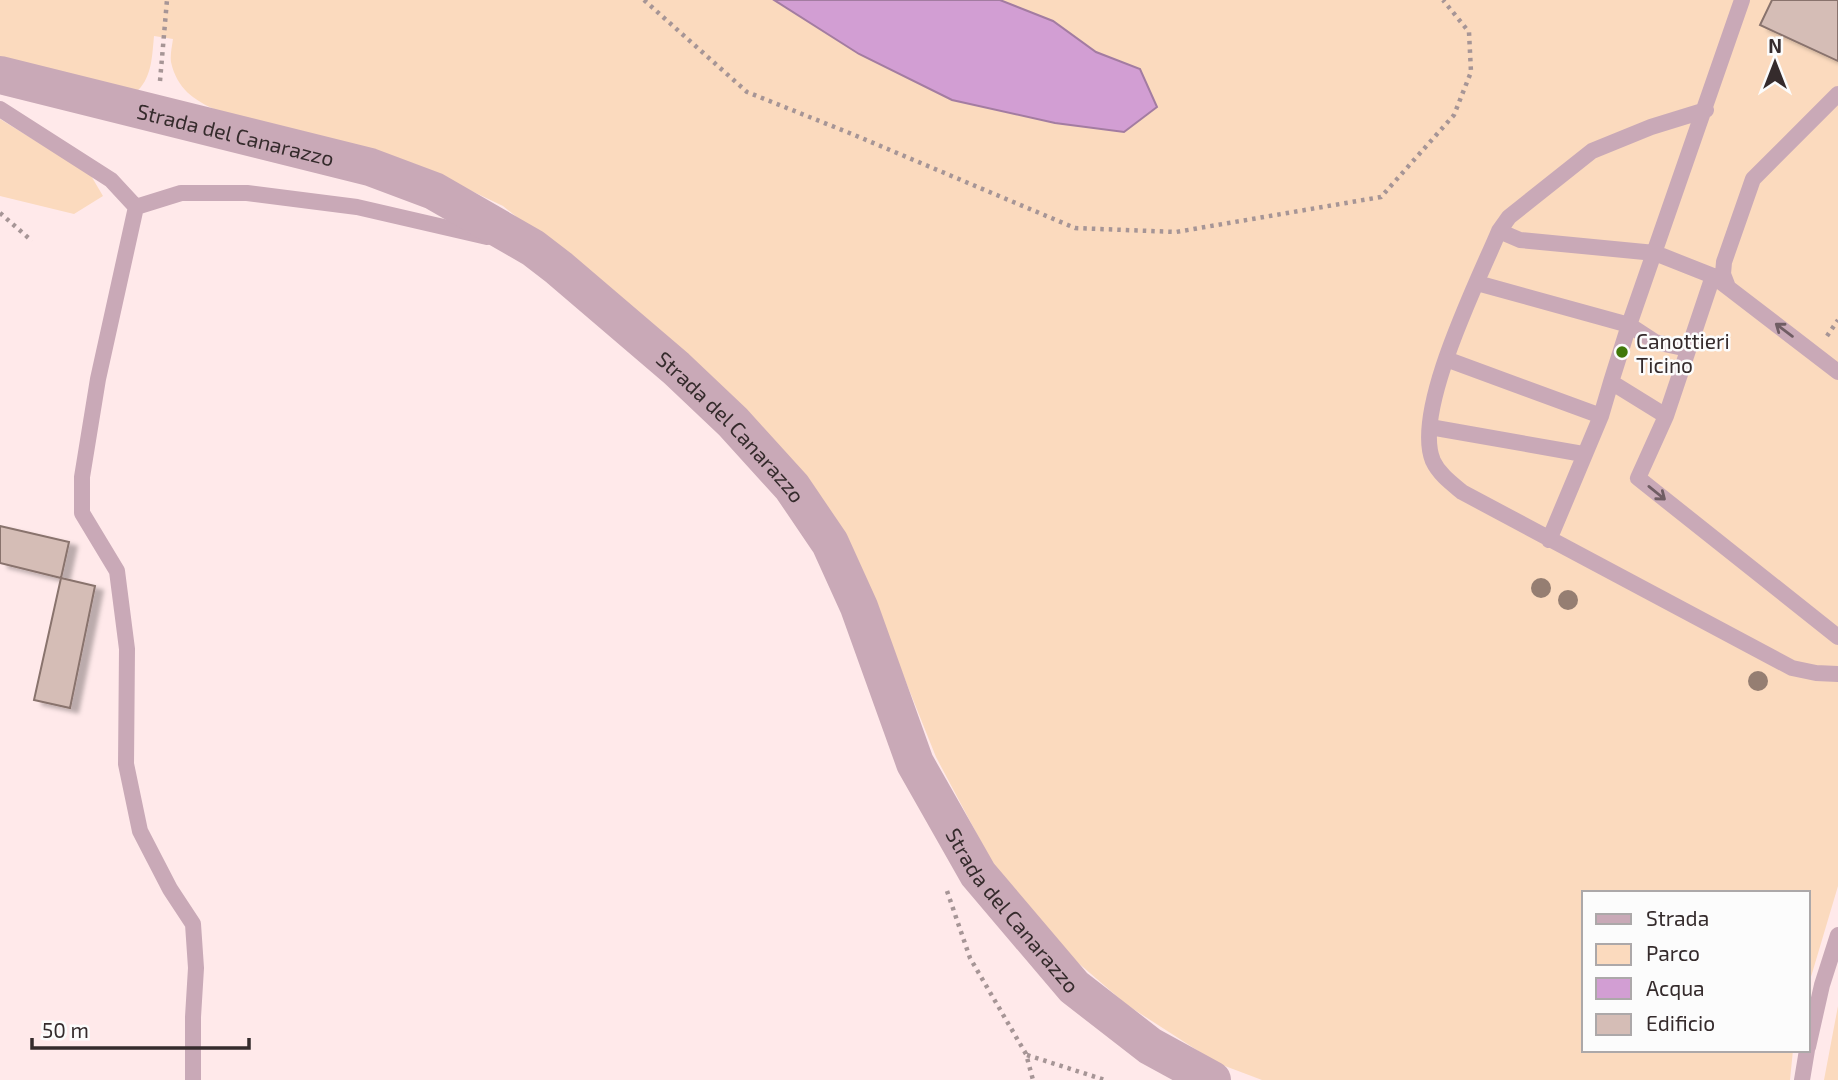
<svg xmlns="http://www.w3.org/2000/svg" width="1838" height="1080" font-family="'Exo 2',sans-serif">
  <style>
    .green { fill: #fbdabe }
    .water { fill: #d29ed3; stroke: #a37ca1; stroke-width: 2 }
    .building { fill: #d5bdb6; stroke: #89736d; stroke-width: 2; filter: url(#shadow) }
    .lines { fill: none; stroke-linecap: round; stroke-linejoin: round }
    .path { stroke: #a69596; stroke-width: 4.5; stroke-dasharray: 3.5 5; stroke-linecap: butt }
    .service { stroke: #c9a9b7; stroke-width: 16 }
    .tertiary { stroke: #c9a9b7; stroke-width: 38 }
    .tree { fill: #957e72 }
    .oneway { stroke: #705d64 }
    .poi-dot { fill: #407809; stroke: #fcfcfc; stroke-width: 2.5 }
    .labels { text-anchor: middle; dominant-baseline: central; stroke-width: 5; stroke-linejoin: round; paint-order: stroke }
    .street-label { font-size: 21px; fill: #352b2c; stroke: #fcfcfc }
    .poi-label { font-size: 21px; fill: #352b2c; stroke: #fcfcfc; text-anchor: start }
  </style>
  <defs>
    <filter id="shadow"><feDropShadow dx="8" dy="4.5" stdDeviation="2" flood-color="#0004"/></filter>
  </defs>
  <rect width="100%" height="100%" fill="#ffe9ea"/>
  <path class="green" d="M 0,0 L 1838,0 L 1838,886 L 1808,987 L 1808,893 L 1584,893 L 1584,1050 L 1793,1050 L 1790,1080 L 1262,1080 L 1217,1063 L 1127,1005 L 1054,942 L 996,870 L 936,757 L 892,647 L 853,562 L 580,268 L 503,206 L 415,164 L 216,110 C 194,100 177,89 171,62 C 170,55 172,46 173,39 L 154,36 C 152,57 152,79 135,93 L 0,59 Z
    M 0,119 L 90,174 L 103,196 L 74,214 L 0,196 Z
    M 1838,1006 L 1838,1080 L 1824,1080 Z"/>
  <path class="water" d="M 774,0 L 1000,0 L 1053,21 L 1096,52 L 1140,69 L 1157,107 L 1124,132 L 1055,123 L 952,100 L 859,54 Z"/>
  <path class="building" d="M 1772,0 L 1838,0 L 1838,61 L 1760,25 Z
    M 0,526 L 69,542 L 61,578 L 0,563 Z
    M 61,578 L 95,586 L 70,708 L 34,700 Z"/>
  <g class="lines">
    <path class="path" d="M 644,0 L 747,92 L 852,134 L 1075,228 L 1176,232 L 1381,197 L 1454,115 L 1471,72 L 1469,32 L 1443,0
      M 160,81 L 167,0
      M 0,213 L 32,241
      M 1827,336 L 1838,320
      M 947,891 L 970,958 L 1026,1054 L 1033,1080
      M 1027,1055 L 1105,1080"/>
    <path class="service" d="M 0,109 L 111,180 L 136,207 L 181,193 L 247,193 L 357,207 L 487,237
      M 1706,110 L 1651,127 L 1592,151 L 1509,217 L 1499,231 C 1479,279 1412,412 1433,461 C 1439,474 1451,483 1462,492 L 1792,668 L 1816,673 L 1838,674
      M 136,207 L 98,379 L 82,477 L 82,513 L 117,571 L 127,649 L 126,764 L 140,831 L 170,889 L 193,924 L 196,968 L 193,1017 L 193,1080
      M 1499,231 L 1520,240 L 1655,253 L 1713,276
      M 1477,283 L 1629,325 L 1611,382 L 1666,416
      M 1728,287 L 1723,274 L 1724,262 L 1753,179 L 1838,94
      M 1688,349 L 1655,342 L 1629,325 L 1742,0
      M 1446,359 L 1601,416
      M 1838,372 L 1713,276 L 1666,416 L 1638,478 L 1838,637
      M 1430,427 L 1583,454
      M 1549,540 L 1601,416 L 1611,382
      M 1808,1047 L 1822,985 L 1838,935
      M 1802,1080 L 1807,1050"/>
    <path class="tertiary" id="s1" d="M 0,75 L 370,167 L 434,191 L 533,248 L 559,268 L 676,368 L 733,422 L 792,487 L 830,543 L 859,607 L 915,763 L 978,874 L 1074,987 L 1150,1046 L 1212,1080"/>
  </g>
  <g class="tree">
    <circle cx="1541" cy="588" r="10"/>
    <circle cx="1568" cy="600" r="10"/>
    <circle cx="1758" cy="681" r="10"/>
  </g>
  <defs><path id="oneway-shaft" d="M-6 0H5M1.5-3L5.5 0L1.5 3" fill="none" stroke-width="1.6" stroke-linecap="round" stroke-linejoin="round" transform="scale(1.75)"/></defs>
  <g class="oneway">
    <use href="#oneway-shaft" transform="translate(1784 330) rotate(-143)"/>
    <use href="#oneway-shaft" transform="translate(1657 493) rotate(39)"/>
  </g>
  <circle class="poi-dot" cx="1622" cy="352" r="7"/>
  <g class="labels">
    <g class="street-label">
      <text stroke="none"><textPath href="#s1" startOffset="243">Strada del Canarazzo</textPath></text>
      <text stroke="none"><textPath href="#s1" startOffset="831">Strada del Canarazzo</textPath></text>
      <text stroke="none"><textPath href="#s1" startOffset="1398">Strada del Canarazzo</textPath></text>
    </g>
    <g class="poi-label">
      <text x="1636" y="340">Canottieri<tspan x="1636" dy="24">Ticino</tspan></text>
    </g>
  </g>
  <rect x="1582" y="891" width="228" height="161" fill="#fcfcfc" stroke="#aca8a9" stroke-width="2"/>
  <rect x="1596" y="914" width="35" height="10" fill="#c9a9b7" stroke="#aca8a9" stroke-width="2"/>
  <text x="1646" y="926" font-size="21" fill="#352b2c">Strada</text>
  <rect x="1596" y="944" width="35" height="21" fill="#fbdabe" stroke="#aca8a9" stroke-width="2"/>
  <text x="1646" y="961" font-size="21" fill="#352b2c">Parco</text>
  <rect x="1596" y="978" width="35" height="21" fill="#d29ed3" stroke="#aca8a9" stroke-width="2"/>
  <text x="1646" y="996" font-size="21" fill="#352b2c">Acqua</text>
  <rect x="1596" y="1014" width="35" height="21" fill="#d5bdb6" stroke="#aca8a9" stroke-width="2"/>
  <text x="1646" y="1031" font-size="21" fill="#352b2c">Edificio</text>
  <g transform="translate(1775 63)" stroke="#fcfcfc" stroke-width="5" paint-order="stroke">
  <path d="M0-5L12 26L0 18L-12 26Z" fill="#352b2c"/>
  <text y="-10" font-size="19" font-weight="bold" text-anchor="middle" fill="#352b2c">N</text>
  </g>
  <path d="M32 1038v10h217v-10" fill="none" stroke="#352b2c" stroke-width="3.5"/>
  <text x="42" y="1038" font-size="21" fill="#352b2c" stroke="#fcfcfc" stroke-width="5" paint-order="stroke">50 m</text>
</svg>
